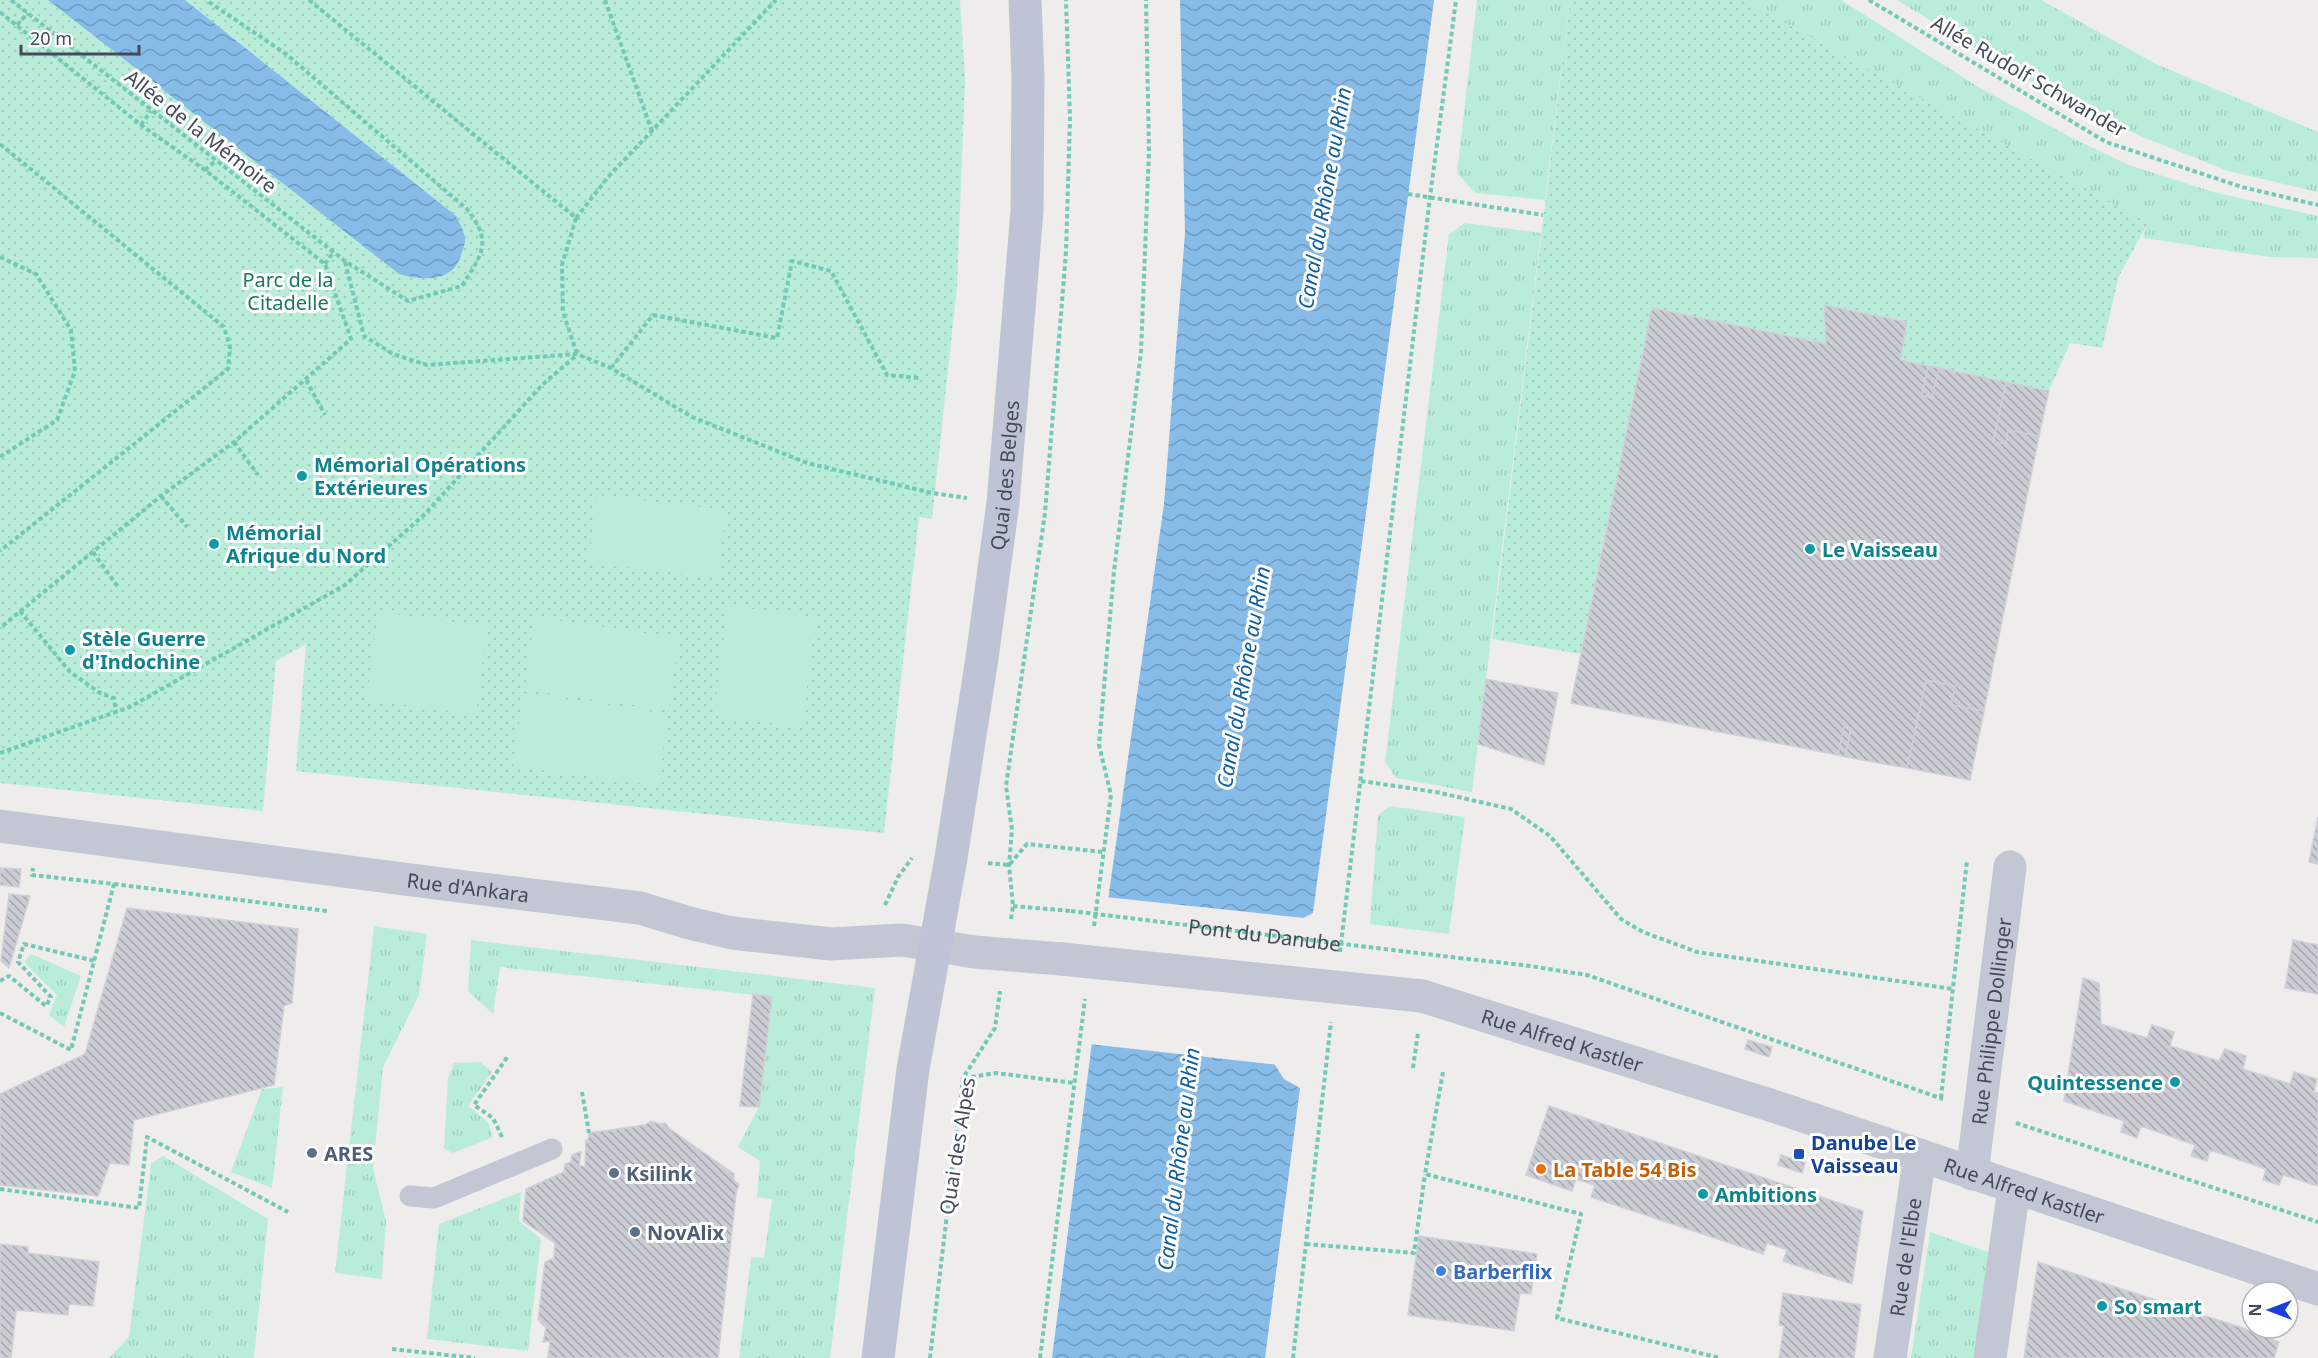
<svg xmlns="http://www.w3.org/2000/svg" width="2318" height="1358" font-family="'Noto Sans',sans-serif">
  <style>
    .grass { fill: url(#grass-tufts) }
    .park { fill: url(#park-dots) }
    .pitch { fill: #b9edda }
    .water { fill: url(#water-waves) }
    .pier { fill: #efecec }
    .building { fill: url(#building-back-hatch); stroke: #d0d0d8; stroke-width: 1.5 }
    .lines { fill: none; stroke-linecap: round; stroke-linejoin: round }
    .path { stroke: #72cab5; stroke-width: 4; stroke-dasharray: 4.5 3; stroke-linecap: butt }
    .service { stroke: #c2c7d3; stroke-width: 21 }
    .pedestrian { stroke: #c2c7d3; stroke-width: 33 }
    .minor { stroke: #c2c7d3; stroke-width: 33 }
    .tertiary { stroke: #c2c7d3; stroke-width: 33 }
    .secondary { stroke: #bec4d5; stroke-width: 33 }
    .path-bridge { stroke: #72cab5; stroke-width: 4; stroke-dasharray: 4.5 3; stroke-linecap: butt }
    .tertiary-bridge { stroke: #c2c7d3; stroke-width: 33 }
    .culture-dot { fill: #0f9aa8; stroke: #fff; stroke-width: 2 }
    .service-dot { fill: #5c6f8a; stroke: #fff; stroke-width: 2 }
    .transit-dot { fill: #1a4fb4; stroke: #fff; stroke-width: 2 }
    .food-dot { fill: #e8710a; stroke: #fff; stroke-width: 2 }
    .shop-dot { fill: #3f7fe0; stroke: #fff; stroke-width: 2 }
    .labels { text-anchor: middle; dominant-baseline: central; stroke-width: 6; stroke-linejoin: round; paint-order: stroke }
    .street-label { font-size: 20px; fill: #454a59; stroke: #fff }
    .park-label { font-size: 20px; fill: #187860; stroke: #fff }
    .culture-label { font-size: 20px; font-weight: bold; fill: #0d838f; stroke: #fff; text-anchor: start }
    .transit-label { font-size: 20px; font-weight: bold; fill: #164399; stroke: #fff; text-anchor: start }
    .service-label { font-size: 20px; font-weight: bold; fill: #4e5e75; stroke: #fff; text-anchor: start }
    .food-label { font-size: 20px; font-weight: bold; fill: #c56008; stroke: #fff; text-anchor: start }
    .shop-label { font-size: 20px; font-weight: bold; fill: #366cbe; stroke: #fff; text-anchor: start }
    .water-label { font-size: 21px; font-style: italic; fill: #0e5ea2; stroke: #fff }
  </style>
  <defs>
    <pattern id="grass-tufts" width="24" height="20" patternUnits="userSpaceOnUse" patternTransform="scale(1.5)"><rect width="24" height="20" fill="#b9edda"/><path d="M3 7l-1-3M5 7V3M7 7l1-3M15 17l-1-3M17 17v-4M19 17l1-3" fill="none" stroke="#a0cdbd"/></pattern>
    <pattern id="park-dots" width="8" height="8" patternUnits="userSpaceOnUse" patternTransform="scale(1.5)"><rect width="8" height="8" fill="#b9edda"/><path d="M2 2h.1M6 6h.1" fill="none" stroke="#a0cdbd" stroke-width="1.8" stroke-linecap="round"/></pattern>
    <pattern id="water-waves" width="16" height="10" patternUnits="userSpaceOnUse" patternTransform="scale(1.5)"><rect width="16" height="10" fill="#87bce9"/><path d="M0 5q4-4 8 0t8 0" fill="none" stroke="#709bc0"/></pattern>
    <pattern id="building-back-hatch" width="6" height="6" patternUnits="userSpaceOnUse" patternTransform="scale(1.5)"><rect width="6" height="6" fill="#cccdd4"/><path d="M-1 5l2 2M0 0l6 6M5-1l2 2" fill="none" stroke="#a7a8af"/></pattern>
  </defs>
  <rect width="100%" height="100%" fill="#efecec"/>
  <path class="grass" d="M 1477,0 L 1570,0 L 1545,200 L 1475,193 L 1457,173 Z
    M 1743,0 L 1841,0 L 1980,88 L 2074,139 L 2129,165 L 2213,192 L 2318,216 L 2318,258 L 2269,257 L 2143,238 L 2147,223 Z
    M 1897,0 L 2041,0 L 2156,64 L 2318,132 L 2318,192 L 2228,171 L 2143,137 L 2062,101 Z
    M 1465,223 L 1541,233 L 1472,792 L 1396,778 L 1385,762 L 1449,234 Z
    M 1390,806 L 1465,817 L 1449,934 L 1370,924 L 1378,815 Z
    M 374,926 L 427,934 L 419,995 L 383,1067 L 373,1169 L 386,1221 L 382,1279 L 335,1273 Z
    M 471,940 L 875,988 L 830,1358 L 739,1358 L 751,1257 L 764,1258 L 772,1199 L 757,1197 L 760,1161 L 738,1147 L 759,1107 L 772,997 L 500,967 L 493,1014 L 468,991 Z
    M 31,954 L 81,976 L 64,1027 L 49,1015 L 57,995 L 24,962 Z
    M 480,1062 L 492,1072 L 468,1106 L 488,1122 L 493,1137 L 453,1153 L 444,1149 L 448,1079 L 454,1063 Z
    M 283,1087 L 272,1188 L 231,1172 L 262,1089 Z
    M 163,1156 L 268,1219 L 254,1358 L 109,1358 L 129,1337 L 151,1164 Z
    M 521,1192 L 519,1221 L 541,1239 L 528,1351 L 427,1339 L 439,1224 Z
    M 1930,1232 L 1996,1255 L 1980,1358 L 1911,1358 Z"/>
  <path class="park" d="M 0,0 L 960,0 L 965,80 L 957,286 L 932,519 L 919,517 L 884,833 L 296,771 L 306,644 L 276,661 L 263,811 L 0,783 Z
    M 1570,0 L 1743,0 L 2148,223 L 2119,276 L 2102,348 L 2070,343 L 2049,391 L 1900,360 L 1907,322 L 1824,305 L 1826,344 L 1652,309 L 1581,654 L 1492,639 Z"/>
  <path class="pitch" d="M 597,495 L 726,510 L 718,578 L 589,563 Z
    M 728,606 L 816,617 L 802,727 L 714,716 Z
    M 378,612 L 487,626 L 476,714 L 367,700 Z
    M 534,617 L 679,638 L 669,710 L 525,690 Z
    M 523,693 L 668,714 L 658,786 L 513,766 Z"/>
  <path class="water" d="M 48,0 L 185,0 L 456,216 C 459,222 464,231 465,238 C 466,242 463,248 462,252 C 455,283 424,281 399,274 Z
    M 1180,0 L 1434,0 L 1313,913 L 1296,922 L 1275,1065 L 1284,1079 L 1300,1088 L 1265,1358 L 1052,1358 L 1092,1042 L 1109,893 L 1164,504 L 1185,233 Z"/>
  <path class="pier" d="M 1105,897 L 1304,918 L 1316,914 L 1299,924 L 1278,1065 L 1089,1044 Z"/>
  <path class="building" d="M 1824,305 L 1907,322 L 1900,360 L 1928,366 L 1922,395 L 1932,398 L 1939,368 L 2006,382 L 1993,442 L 2006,444 L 2008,430 L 2039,436 L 1984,711 L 1951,705 L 1955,686 L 1926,680 L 1907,768 L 1845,757 L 1851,728 L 1844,726 L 1838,755 L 1571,703 L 1652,308 L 1826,344 Z
    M 1928,366 L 1939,368 L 1932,398 L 1922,395 Z
    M 2006,382 L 2049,391 L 2039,436 L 2008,430 L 2006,444 L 1993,442 Z
    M 1486,679 L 1558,693 L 1544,765 L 1478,744 Z
    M 1926,680 L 1955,686 L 1951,705 L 1984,711 L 1970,780 L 1907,768 Z
    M 1844,726 L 1851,728 L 1845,757 L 1838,755 Z
    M 2318,817 L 2318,864 L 2309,862 Z
    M 0,868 L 21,869 L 19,887 L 0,885 Z
    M 9,894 L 30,896 L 9,968 L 1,961 Z
    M 127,908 L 298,929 L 292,1003 L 284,1006 L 274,1085 L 134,1120 L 129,1165 L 110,1163 L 98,1196 L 0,1185 L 0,1094 L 85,1054 Z
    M 2293,940 L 2318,945 L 2318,994 L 2285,988 Z
    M 2083,978 L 2099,983 L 2101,1024 L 2147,1038 L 2152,1025 L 2174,1032 L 2170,1046 L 2219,1061 L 2225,1049 L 2246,1056 L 2243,1069 L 2290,1084 L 2294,1072 L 2317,1079 L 2314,1092 L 2318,1093 L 2318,1186 L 2283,1175 L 2279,1185 L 2263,1180 L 2266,1169 L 2210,1150 L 2207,1161 L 2191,1156 L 2195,1145 L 2141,1126 L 2137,1138 L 2121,1132 L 2124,1121 L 2064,1101 Z
    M 753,994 L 772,997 L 759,1107 L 740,1106 Z
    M 1748,1040 L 1772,1047 L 1769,1057 L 1745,1049 Z
    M 1549,1106 L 1863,1211 L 1852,1284 L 1783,1261 L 1787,1250 L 1767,1243 L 1763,1254 L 1591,1197 L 1595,1185 L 1576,1179 L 1572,1191 L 1526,1175 Z
    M 651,1121 L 659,1124 L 665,1123 L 670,1129 L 734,1174 L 734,1181 L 739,1184 L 736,1194 L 718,1358 L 548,1358 L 550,1341 L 543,1342 L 546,1328 L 538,1320 L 545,1262 L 554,1258 L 555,1243 L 523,1221 L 526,1189 L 564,1172 L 565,1164 L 571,1162 L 572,1155 L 579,1152 L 581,1152 L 579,1166 L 585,1166 L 586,1140 L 588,1140 L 589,1133 L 645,1125 Z
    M 1781,1155 L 1805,1163 L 1802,1173 L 1778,1165 Z
    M 1419,1236 L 1537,1254 L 1531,1294 L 1520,1293 L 1514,1331 L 1408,1315 Z
    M 0,1244 L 28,1247 L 28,1253 L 99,1262 L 93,1306 L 69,1304 L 68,1315 L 16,1310 L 11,1358 L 0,1358 Z
    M 2038,1262 L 2240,1327 L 2279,1342 L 2274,1358 L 2024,1358 Z
    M 1783,1293 L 1861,1305 L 1854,1358 L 1779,1358 L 1784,1326 L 1779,1325 Z"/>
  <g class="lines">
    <path class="path" d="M 11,0 L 345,261 L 408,301 L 462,286 C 482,254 493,242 467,209 L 286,54 L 206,0
      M 309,0 L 576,218 L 562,265 L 563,312 L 577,354
      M 605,0 L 652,131
      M 1869,0 L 2106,142 L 2242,187 L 2318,205
      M 0,12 L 141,125 L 205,170 L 325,264 L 351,339 L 234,442 L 161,496 L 0,628
      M 17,25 L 28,13
      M 141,125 L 151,111
      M 0,144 L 224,327 L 230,347 L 228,369 L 0,551
      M 205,170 L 215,161
      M 1408,194 L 1543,215
      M 576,218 L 609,176 L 776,0
      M 0,257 L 36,274 L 71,330 L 75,371 L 57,420 L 0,457
      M 345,262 L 364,336 L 393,354 L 427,365 L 577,354 L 611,368 L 692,417 L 807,463 L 932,493 L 967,498
      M 325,264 L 333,253
      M 611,368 L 653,315 L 777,338 L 792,261 L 831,271 L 887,375 L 919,378
      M 306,380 L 325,415
      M 234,442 L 258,475
      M 161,496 L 187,527
      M 93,552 L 118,587
      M 20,611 L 70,672 L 100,693 L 114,698 L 116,712
      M 0,753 L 130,707 L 345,585 L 425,514 L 542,385 L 577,355
      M 1361,781 L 1436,792 L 1511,809 L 1550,836 L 1621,919 L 1643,932 L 1697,952 L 1953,989
      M 988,863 L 1009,865 L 1027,844 L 1103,852
      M 114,884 L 327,911
      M 885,905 L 898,877 L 912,858
      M 1013,906 L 1071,911
      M 1011,919 L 1013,906 L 1009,865 L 1012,830 L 1006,786 L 1045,513 L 1066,252 L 1070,118 L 1066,0
      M 1094,926 L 1111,795 L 1099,745 L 1114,571 L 1141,352 L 1149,151 L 1146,0
      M 1340,952 L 1430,197 L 1456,0
      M 1459,958 L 1523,965 L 1587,975 L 1943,1099
      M 0,981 L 9,976 L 46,1006 L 51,997 L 18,962 L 24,944 L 95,961
      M 0,1013 L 71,1050 L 114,884 L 32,875 L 33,868
      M 1413,1068 L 1418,1033
      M 1443,1072 L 1425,1174 L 1581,1214 L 1557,1318 L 1720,1358
      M 964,1078 L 996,1073 L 1074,1083
      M 582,1092 L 589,1133
      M 1941,1098 L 1967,860
      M 2016,1123 L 2318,1222
      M 502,1137 L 493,1118 L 474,1105 L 508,1056
      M 0,1189 L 139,1208 L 147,1137 L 288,1212
      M 1306,1244 L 1414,1253 L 1425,1174
      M 392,1349 L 475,1358
      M 930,1358 L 963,1078 L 995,1028 L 1000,991
      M 1040,1358 L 1085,999
      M 1293,1358 L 1331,1022"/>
    <path class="service" d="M 410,1196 L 434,1198 L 552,1149"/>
    <path class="pedestrian" id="s1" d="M 1890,1358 L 1920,1155"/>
    <g class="minor">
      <path id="s2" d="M 1972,1174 L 2010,867"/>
      <path d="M 1990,1358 L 2014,1188"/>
    </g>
    <g class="tertiary">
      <path id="s3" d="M 0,826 L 450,885 L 640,908 L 689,923 L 732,933 L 831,944 L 902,940 L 974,952 L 1062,959"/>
      <path id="s4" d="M 1422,996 L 1773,1106 L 2318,1289"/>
    </g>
    <path class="secondary" id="s5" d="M 878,1358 L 913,1069 L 951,858 L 982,658 L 1003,503 L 1027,211 L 1028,77 L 1025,0"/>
    <path class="path-bridge" id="s6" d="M 1071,911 L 1459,958"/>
    <path class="tertiary-bridge" d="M 1062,959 L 1422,996"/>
  </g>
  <g class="culture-dot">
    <circle cx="302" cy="476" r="6"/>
    <circle cx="214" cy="544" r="6"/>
    <circle cx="1810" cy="549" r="6"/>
    <circle cx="70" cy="650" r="6"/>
    <circle cx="2175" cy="1082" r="6"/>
    <circle cx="1703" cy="1194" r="6"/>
    <circle cx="2102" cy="1306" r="6"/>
  </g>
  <g class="service-dot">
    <circle cx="312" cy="1153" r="6"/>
    <circle cx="614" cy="1173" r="6"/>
    <circle cx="635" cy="1232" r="6"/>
  </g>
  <rect class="transit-dot" x="1793" y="1148" width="12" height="12" rx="3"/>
  <circle class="food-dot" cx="1541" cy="1169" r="6"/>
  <circle class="shop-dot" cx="1441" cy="1271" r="6"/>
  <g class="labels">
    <g class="street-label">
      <text transform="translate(2029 76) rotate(30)">Allée Rudolf Schwander</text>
      <text transform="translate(201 131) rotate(38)">Allée de la Mémoire</text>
      <text stroke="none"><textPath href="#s5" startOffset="892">Quai des Belges</textPath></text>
      <text stroke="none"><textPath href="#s3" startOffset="472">Rue d'Ankara</textPath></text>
      <text stroke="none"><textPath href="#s6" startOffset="195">Pont du Danube</textPath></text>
      <text stroke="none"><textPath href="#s2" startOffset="154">Rue Philippe Dollinger</textPath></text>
      <text stroke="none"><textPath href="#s4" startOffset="147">Rue Alfred Kastler</textPath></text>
      <text transform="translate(957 1146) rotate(-81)">Quai des Alpes</text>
      <text stroke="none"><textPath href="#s4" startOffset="633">Rue Alfred Kastler</textPath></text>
      <text stroke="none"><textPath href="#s1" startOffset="102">Rue de l'Elbe</textPath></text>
    </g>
    <g class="park-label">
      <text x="288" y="279">Parc de la<tspan x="288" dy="23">Citadelle</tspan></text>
    </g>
    <g class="culture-label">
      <text x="314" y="464">Mémorial Opérations<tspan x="314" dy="23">Extérieures</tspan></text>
      <text x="226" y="532">Mémorial<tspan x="226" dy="23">Afrique du Nord</tspan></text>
      <text x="1822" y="549">Le Vaisseau</text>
      <text x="82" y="638">Stèle Guerre<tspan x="82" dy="23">d'Indochine</tspan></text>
      <text x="2163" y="1082" text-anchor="end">Quintessence</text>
      <text x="1715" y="1194">Ambitions</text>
      <text x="2114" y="1306">So smart</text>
    </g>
    <g class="transit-label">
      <text x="1811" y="1142">Danube Le<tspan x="1811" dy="23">Vaisseau</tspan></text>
    </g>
    <g class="service-label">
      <text x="324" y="1153">ARES</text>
      <text x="626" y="1173">Ksilink</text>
      <text x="647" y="1232">NovAlix</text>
    </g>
    <g class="food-label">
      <text x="1553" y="1169">La Table 54 Bis</text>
    </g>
    <g class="shop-label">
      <text x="1453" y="1271">Barberflix</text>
    </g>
    <g class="water-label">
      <text transform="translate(1324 198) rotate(-80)">Canal du Rhône au Rhin</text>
      <text transform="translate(1243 677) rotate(-80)">Canal du Rhône au Rhin</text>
      <text transform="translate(1178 1159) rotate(-83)">Canal du Rhône au Rhin</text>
    </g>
  </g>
  <g transform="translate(2270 1310) rotate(270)"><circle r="28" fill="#ffffff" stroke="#b5b7bd" stroke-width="1.5"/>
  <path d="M0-4.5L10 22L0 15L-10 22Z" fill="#1c3fd9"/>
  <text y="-9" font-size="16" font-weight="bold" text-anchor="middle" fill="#454a59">N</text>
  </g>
  <path d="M21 45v9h118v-9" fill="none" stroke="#454a59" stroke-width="3"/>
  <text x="30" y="45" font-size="18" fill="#454a59" stroke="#ffffff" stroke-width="4.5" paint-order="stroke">20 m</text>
</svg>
